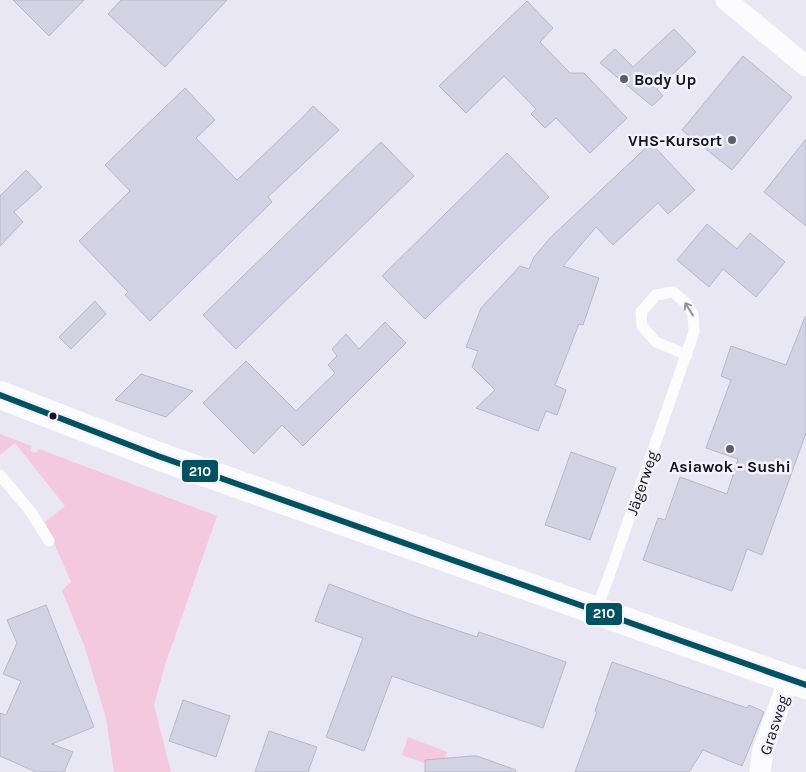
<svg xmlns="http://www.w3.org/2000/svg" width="806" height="772" font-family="Karla,sans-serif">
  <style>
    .green { fill: #f4c8dd }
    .building { fill: #d2d2e5; stroke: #b8b8c5 }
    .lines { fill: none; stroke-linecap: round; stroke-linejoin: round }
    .service { stroke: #fcfbfd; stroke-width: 11 }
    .minor { stroke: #fcfbfd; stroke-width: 21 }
    .secondary { stroke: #fcfbfd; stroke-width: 28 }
    .bus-1-casing { stroke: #f3f1f9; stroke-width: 10 }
    .bus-1 { stroke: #005262; stroke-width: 6 }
    .oneway { stroke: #94929a }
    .poi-dot { fill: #605d6a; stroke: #f3f1f9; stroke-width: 2 }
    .bus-dot { fill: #161220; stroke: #f3f1f9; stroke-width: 2 }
    .labels { text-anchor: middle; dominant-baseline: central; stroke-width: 5; stroke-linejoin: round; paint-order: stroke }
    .poi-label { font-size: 16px; font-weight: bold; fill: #161220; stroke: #f3f1f9; text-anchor: start }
    .street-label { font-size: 16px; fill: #161220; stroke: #f3f1f9 }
    .line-badge { stroke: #f3f1f9; stroke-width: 2 }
    .badge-label { font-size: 14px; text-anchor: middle; font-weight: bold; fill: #fff }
  </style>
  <rect width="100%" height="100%" fill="#eae7f4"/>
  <path class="green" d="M 0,434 L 32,446 L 30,451 L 36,453 L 39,449 L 217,516 L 165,665 L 154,705 L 171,772 L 114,772 L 106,718 L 85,648 L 62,590 L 71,582 L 45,522 L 65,506 L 15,443 L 0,455 Z
    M 408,737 L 447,752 L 441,769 L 402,755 Z"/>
  <path class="building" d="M 13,0 L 84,0 L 49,36 Z
    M 121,0 L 227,0 L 165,67 L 108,14 Z
    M 527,1 L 553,28 L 540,42 L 570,73 L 584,73 L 627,118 L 590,153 L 556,118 L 545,128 L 531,114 L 536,109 L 504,76 L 466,113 L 439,86 Z
    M 674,29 L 696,52 L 657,89 L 663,96 L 652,106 L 600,63 L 615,49 L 633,67 Z
    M 743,56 L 792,97 L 732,170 L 682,130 Z
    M 185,88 L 215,120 L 196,138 L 237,180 L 303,117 L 313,106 L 339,130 L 268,197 L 272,202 L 150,321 L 125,295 L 128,292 L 79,241 L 130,191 L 105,165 Z
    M 806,139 L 806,226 L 764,192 Z
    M 381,142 L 414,176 L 236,349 L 203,315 Z
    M 651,143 L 695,190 L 668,214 L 658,203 L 613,245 L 596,227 L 563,266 L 599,278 L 583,325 L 579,324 L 555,385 L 566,390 L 557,415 L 546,411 L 538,431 L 476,408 L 495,390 L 472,367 L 478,351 L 466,347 L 481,308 L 520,266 L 529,269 L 534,257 L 550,238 Z
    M 507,153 L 549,197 L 425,319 L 382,276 Z
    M 26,170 L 42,187 L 14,212 L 23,222 L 0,246 L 0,196 Z
    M 707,224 L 737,249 L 750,233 L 785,262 L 756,297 L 723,269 L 709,287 L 677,260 Z
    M 95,301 L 106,314 L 71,349 L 59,337 Z
    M 805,317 L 806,317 L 806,433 L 762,555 L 747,549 L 732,591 L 643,560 L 658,518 L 665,520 L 680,477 L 727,494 L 738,459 L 706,448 L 731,380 L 721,376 L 731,346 L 786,365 Z
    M 385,322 L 406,343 L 303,446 L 282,425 L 254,454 L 203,403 L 246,361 L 296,411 L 335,373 L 328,365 L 337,356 L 332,349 L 346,334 L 359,349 Z
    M 141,374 L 193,391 L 166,417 L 115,400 Z
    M 571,452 L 616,468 L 590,540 L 545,525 Z
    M 329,584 L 414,616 L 477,637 L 479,632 L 566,662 L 543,728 L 392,676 L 364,751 L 326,737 L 363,638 L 315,621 Z
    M 46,605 L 94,727 L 52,744 L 73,752 L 64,772 L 36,772 L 0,756 L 0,713 L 6,715 L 21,681 L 3,674 L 17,643 L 7,620 Z
    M 612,662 L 747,708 L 749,705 L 764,712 L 742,766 L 703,750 L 689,772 L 575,772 L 597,712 L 595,711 Z
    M 183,700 L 230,716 L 216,757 L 169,741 Z
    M 269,731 L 317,747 L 308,772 L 255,772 Z
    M 471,756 L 477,756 L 516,770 L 515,772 L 425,772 L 425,760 Z"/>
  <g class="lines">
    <path class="service" d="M 0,475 L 31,512 L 49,541
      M 595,611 L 605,587 L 615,559 L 694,332 L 693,314 L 686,303 L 673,292 L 656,295 L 641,312 L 642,326 L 656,342 L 687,355"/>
    <path class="minor" d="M 726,0 L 806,66
      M 760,772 L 763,750 L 789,679"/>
    <path class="secondary" d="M 0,395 L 158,456 L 806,685"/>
    <defs>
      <path id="bus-1" d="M 0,395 L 158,456 L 806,685"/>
    </defs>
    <use href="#bus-1" class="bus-1-casing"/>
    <use href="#bus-1" class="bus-1"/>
  </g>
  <defs><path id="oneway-shaft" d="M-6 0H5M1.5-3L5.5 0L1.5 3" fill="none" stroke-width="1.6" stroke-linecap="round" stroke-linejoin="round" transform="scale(1.25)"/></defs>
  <use class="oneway" href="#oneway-shaft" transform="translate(689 309) rotate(-122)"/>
  <g class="poi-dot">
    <circle cx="624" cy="79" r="5"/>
    <circle cx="732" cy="140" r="5"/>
    <circle cx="730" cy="449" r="5"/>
  </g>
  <circle class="bus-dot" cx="53" cy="416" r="4.5"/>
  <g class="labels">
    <g class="poi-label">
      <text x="634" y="79">Body Up</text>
      <text x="722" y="140" text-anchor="end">VHS-Kursort</text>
      <text x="730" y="466" text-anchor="middle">Asiawok - Sushi</text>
    </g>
    <g class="street-label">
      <text transform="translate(642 483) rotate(-71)">Jägerweg</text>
      <text transform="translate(774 725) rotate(-72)">Grasweg</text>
    </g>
  </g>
  <g class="line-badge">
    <rect x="181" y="459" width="38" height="24" rx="5" fill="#005262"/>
    <rect x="585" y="602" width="38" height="24" rx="5" fill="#005262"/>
  </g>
  <g class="badge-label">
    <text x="200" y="476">210</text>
    <text x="604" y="618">210</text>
  </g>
</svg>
